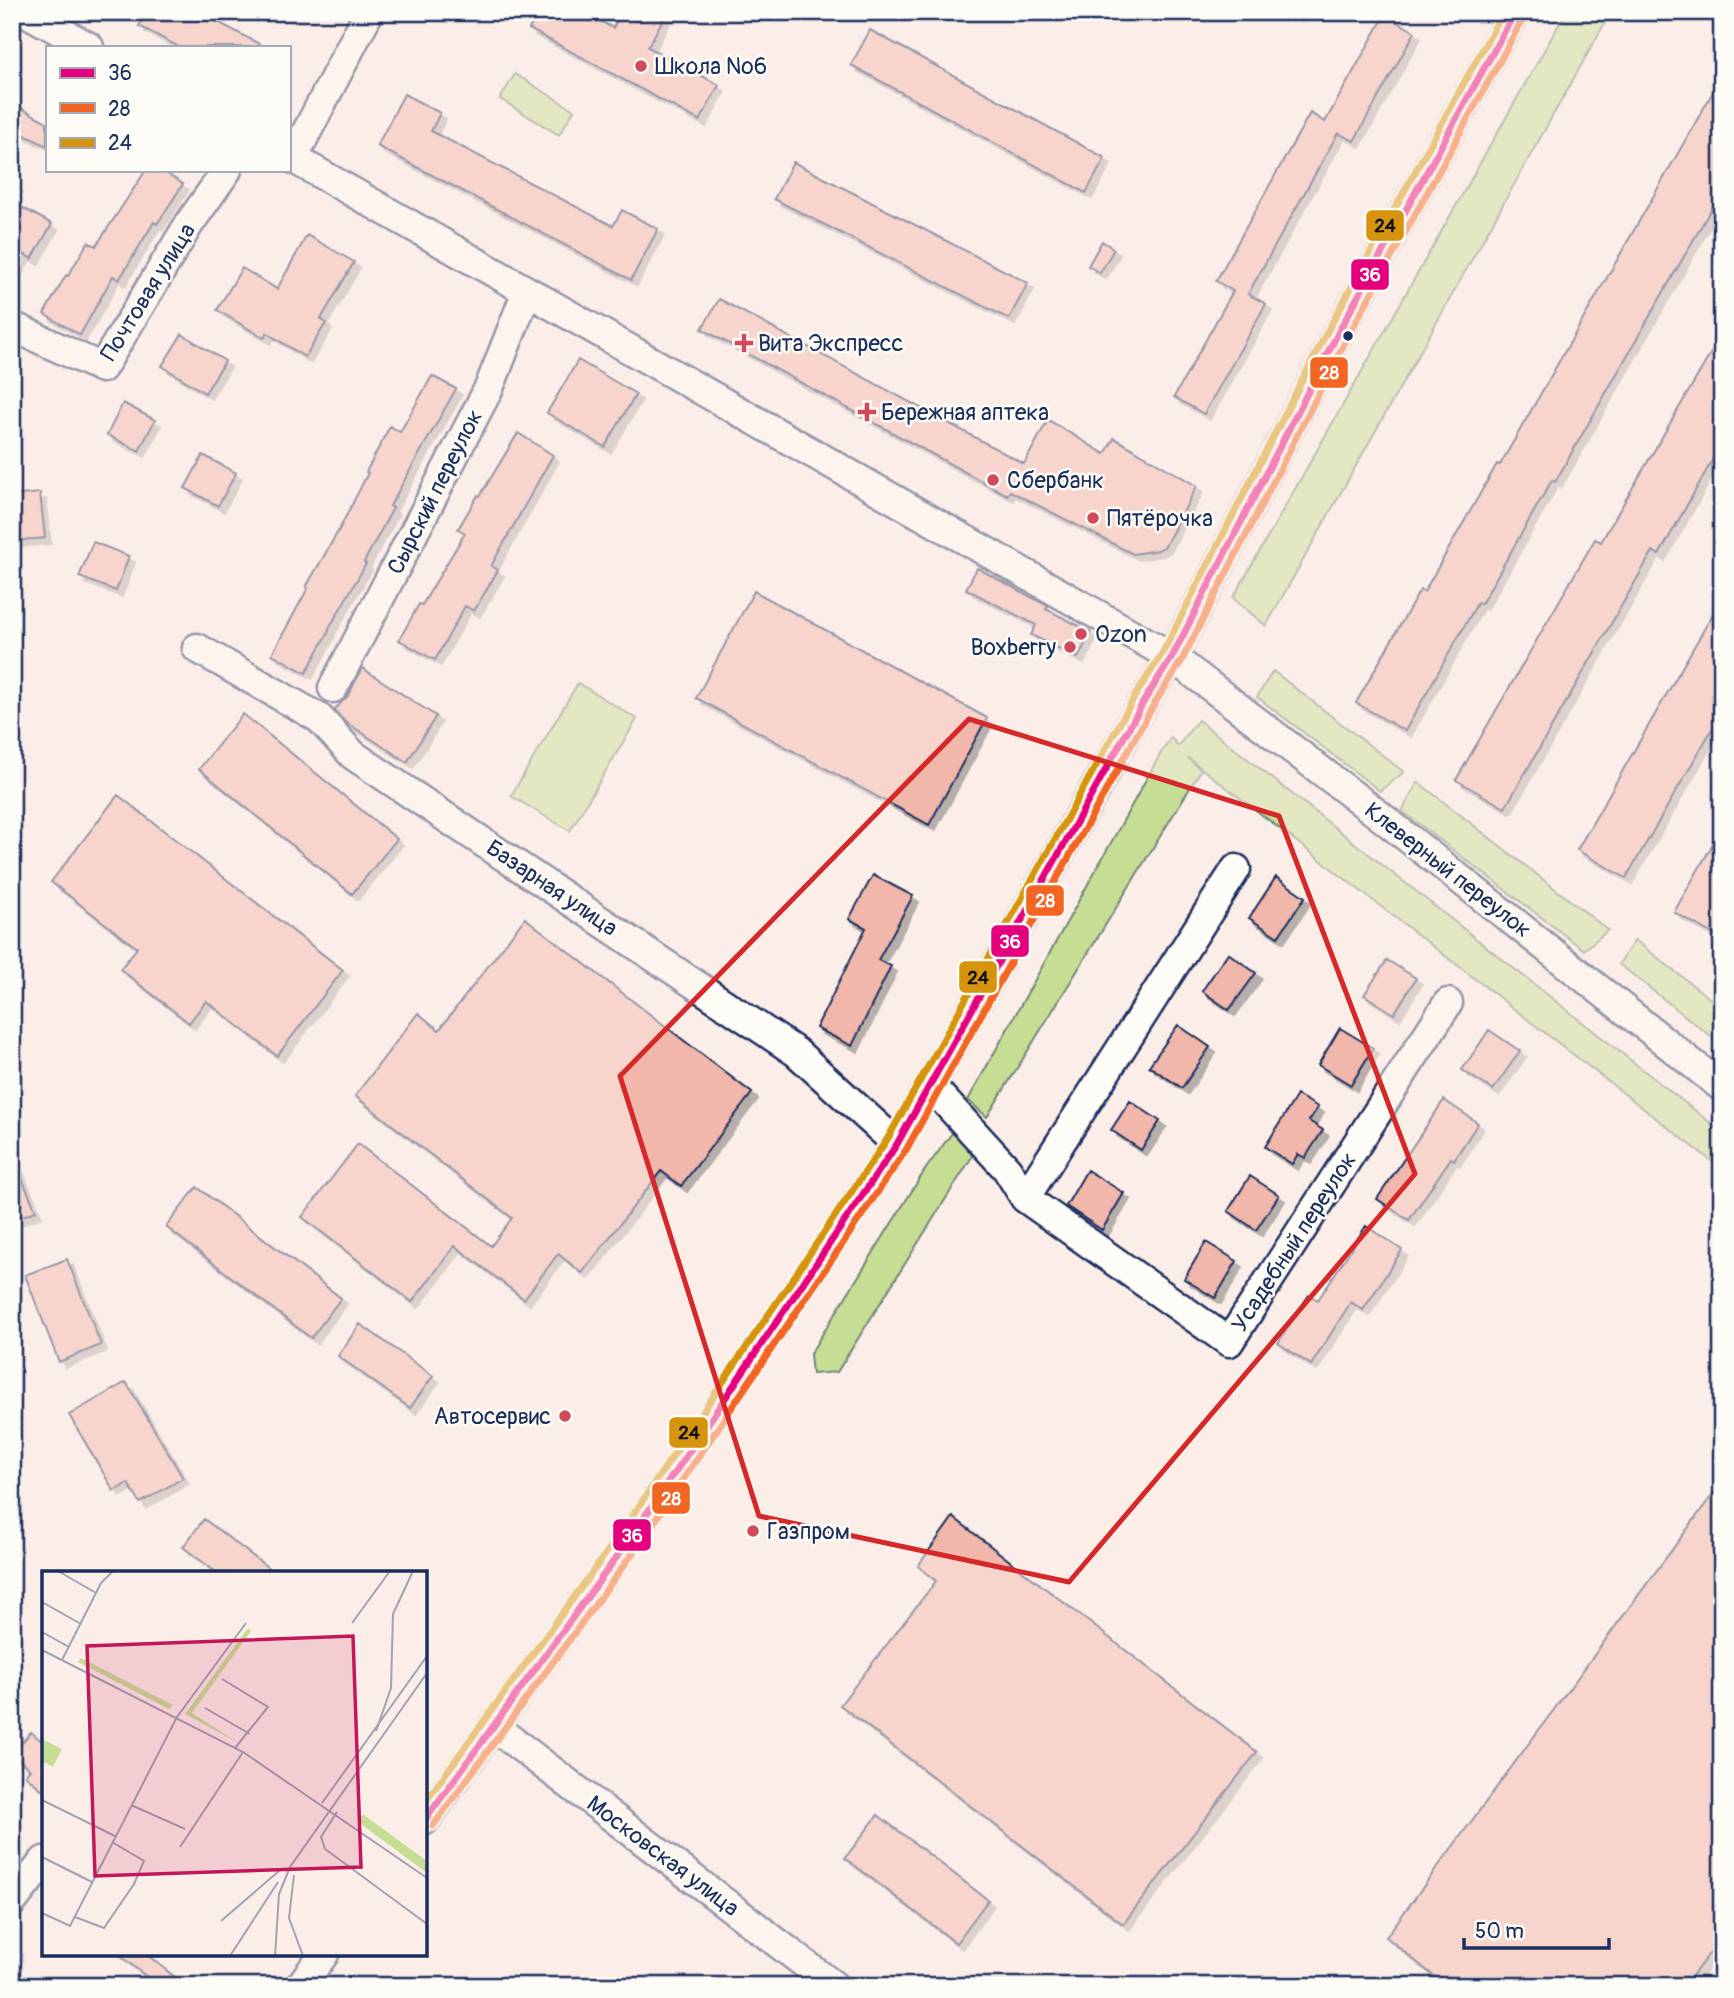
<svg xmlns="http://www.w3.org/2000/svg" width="1734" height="1998" font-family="Pangolin,sans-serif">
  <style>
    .green { fill: #c6de94; stroke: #708679; stroke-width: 2 }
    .building { fill: #f1b7aa; stroke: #1b2f5e; stroke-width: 2; filter: url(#shadow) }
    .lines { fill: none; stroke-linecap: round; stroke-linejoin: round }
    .minor-casing { stroke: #1b2f5e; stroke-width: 33 }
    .minor { stroke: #fdfcf7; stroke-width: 28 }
    .bus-1-casing { stroke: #fdfcf7; stroke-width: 12 }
    .bus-2-casing { stroke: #fdfcf7; stroke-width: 12 }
    .bus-3-casing { stroke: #fdfcf7; stroke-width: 12 }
    .bus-1 { stroke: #e5007d; stroke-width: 7 }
    .bus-2 { stroke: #f26522; stroke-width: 7 }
    .bus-3 { stroke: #d6940e; stroke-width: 7 }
    .marked { fill: none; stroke: #d62828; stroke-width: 5; stroke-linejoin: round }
    .poi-dot { fill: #d1495b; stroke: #fdfcf7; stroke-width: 2.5 }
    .bus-dot { fill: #1b2f5e; stroke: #fdfcf7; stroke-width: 2.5 }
    .labels { text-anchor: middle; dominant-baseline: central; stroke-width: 5; stroke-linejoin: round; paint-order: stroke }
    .poi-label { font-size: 23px; fill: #1b2f5e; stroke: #fdfcf7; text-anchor: start }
    .street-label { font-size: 23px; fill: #1b2f5e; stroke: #fdfcf7 }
    .inset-road { fill: none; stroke: #a1a2b1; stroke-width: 2 }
    .view { fill: #c2185b; fill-opacity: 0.15; stroke: #c2185b; stroke-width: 3.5 }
    .inset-edge { fill: none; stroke: #1b2f5e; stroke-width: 3.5 }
    .line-badge { stroke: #fdfcf7; stroke-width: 2.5 }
    .badge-label { font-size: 19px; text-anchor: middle; font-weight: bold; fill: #fff }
    .pale-badge-label { font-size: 19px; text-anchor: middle; font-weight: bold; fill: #111 }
  </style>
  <defs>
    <filter id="shadow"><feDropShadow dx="6" dy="6" stdDeviation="0" flood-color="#0004"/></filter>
  </defs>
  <rect width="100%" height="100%" fill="#fbeee8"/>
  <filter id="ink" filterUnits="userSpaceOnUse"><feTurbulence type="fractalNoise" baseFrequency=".0143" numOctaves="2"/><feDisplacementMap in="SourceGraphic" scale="14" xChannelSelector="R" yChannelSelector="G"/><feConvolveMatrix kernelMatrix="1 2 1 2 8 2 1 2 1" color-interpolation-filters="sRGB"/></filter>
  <g filter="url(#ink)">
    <path class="green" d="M 1566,12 L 1611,12 L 1266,626 L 1233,598 Z
      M 515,74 L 574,110 L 559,135 L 500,99 Z
      M 1273,671 L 1404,772 L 1380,791 L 1257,697 Z
      M 578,683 L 637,719 L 570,831 L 511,796 Z
      M 1198,720 L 1722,1132 L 1722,1169 L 1188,758 L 1201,770 L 987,1117 L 968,1100 L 1158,758 L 1171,737 L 1178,746 Z
      M 1418,782 L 1608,930 L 1584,950 L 1402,811 Z
      M 1635,940 L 1722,1008 L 1722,1045 L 1619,964 Z
      M 952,1133 L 966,1140 L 972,1157 L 837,1372 L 812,1374 L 810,1354 L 925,1170 Z"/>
    <path class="building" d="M 147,12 L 199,12 L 265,47 L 179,47 L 139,26 Z
      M 538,12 L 584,12 L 613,28 L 621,12 L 667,12 L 648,47 L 719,85 L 700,121 L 529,29 Z
      M 1385,15 L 1415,32 L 1354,141 L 1338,133 L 1248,294 L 1266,304 L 1204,414 L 1174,397 L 1233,291 L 1216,281 L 1310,113 L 1325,122 Z
      M 870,30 L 1105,158 L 1086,193 L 851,65 Z
      M 1722,76 L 1722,190 L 1555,482 L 1552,480 L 1481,604 L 1478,602 L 1405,731 L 1356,703 L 1420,590 L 1424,592 L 1497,464 L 1500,465 Z
      M 404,94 L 440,113 L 431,131 L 613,226 L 622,210 L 658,229 L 631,280 L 377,146 Z
      M 12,103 L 47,122 L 47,146 L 12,129 Z
      M 793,162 L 1028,283 L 1009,319 L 774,199 Z
      M 146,170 L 161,170 L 183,184 L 157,224 L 154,222 L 119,280 L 113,276 L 80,335 L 44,314 L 66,275 L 68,276 L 88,242 L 96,246 Z
      M 12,202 L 52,224 L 32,259 L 24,254 L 12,276 Z
      M 307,235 L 354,262 L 321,319 L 326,323 L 305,357 L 267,333 L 264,338 L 217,310 L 242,268 L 277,289 Z
      M 1102,241 L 1114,249 L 1100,273 L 1088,266 Z
      M 719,299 L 1024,464 L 1048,420 L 1105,454 L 1114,438 L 1197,486 L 1165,546 L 1158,550 L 1133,554 L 1010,491 L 1007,495 L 702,329 Z
      M 182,334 L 225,361 L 205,393 L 162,366 Z
      M 1722,334 L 1722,443 L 1659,555 L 1653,551 L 1505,808 L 1456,780 L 1595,539 L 1601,542 Z
      M 578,360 L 636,394 L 605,447 L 547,413 Z
      M 432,376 L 456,389 L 390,506 L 393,508 L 364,562 L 366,564 L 328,630 L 329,631 L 306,673 L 272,654 L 308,588 L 306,587 L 340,528 L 368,473 L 366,472 L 390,426 L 400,432 Z
      M 123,403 L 155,420 L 139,451 L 107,435 Z
      M 518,433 L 553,455 L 491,566 L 498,570 L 474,611 L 465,606 L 435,660 L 399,640 L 419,604 L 422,605 L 465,533 L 458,529 L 478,495 L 480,496 Z
      M 203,455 L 236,473 L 218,506 L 185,488 Z
      M 40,493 L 45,538 L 12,541 L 12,496 Z
      M 93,542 L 129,556 L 116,591 L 79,577 Z
      M 977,568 L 1048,606 L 1046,609 L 1091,632 L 1078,658 L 1031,635 L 1036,625 L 966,589 Z
      M 754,591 L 987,718 L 929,825 L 696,698 Z
      M 1722,598 L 1722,712 L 1626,878 L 1577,850 Z
      M 362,668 L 436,716 L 407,762 L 344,721 L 334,710 L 348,696 Z
      M 243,714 L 397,839 L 352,894 L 199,769 Z
      M 118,795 L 343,970 L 277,1056 L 206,1001 L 189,1023 L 120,969 L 137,948 L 51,882 Z
      M 1722,828 L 1722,939 L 1674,912 Z
      M 873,875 L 913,896 L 878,960 L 891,966 L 852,1046 L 816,1028 L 866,928 L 849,919 Z
      M 1276,877 L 1305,897 L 1278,937 L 1249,918 Z
      M 525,918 L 752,1093 L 681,1186 L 661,1171 L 582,1273 L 558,1254 L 524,1299 L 455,1246 L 412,1302 L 302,1217 L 358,1144 L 491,1246 L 512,1218 L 355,1096 L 418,1013 L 439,1030 Z
      M 1228,953 L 1256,973 L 1229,1010 L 1202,991 Z
      M 1387,960 L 1416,978 L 1394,1014 L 1364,995 Z
      M 1178,1025 L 1210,1047 L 1182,1088 L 1149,1066 Z
      M 1340,1028 L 1373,1048 L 1351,1085 L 1318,1065 Z
      M 1489,1030 L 1520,1051 L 1493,1090 L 1462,1070 Z
      M 1297,1095 L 1318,1107 L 1309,1121 L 1323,1130 L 1305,1158 L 1298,1154 L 1292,1164 L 1265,1147 Z
      M 1444,1100 L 1478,1123 L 1454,1160 L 1451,1158 L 1409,1220 L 1377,1199 Z
      M 1130,1101 L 1160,1121 L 1141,1150 L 1111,1130 Z
      M 12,1155 L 36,1211 L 12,1220 Z
      M 1087,1170 L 1124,1193 L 1102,1230 L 1066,1206 Z
      M 1250,1176 L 1279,1195 L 1256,1230 L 1228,1211 Z
      M 197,1187 L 341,1298 L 311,1338 L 166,1227 Z
      M 1366,1226 L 1402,1250 L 1363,1310 L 1351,1302 L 1311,1365 L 1278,1343 L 1309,1295 L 1318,1300 Z
      M 1206,1242 L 1237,1261 L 1215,1298 L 1184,1279 Z
      M 67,1259 L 101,1345 L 59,1362 L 25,1275 Z
      M 360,1324 L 433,1376 L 410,1408 L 338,1356 Z
      M 126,1382 L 183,1478 L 140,1503 L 128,1483 L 114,1491 L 69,1415 Z
      M 1722,1482 L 1722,1937 L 1684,1986 L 1446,1986 L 1386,1937 Z
      M 953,1517 L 1257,1752 L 1123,1924 L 840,1705 L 936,1581 L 918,1566 Z
      M 204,1519 L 275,1573 L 217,1573 L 183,1547 Z
      M 31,1732 L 44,1743 L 44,1791 L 25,1775 L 30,1769 L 12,1754 Z
      M 878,1815 L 988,1900 L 956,1943 L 845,1858 Z
      M 118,1954 L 146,1954 L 186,1986 L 158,1986 Z"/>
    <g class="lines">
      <defs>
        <path id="minor" d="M 26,12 L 89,47
          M 289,156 L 1172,657 L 1379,815 L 1722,1087
          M 293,158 L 369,12
          M 12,326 L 102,368 L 189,224 L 227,170
          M 197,648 L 319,718 L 353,755 L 796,1052 L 897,1144
          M 333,688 L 489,388 L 527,291
          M 930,1085 L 1007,1169 L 1025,1198 L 1229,1342 L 1448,1003
          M 1025,1198 L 1236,869
          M 493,1726 L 834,1986
          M 425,1820 L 629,1540 L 897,1144 L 1144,701 L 1172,657 L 1338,333 L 1515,12
          M 12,1902 L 44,1861
          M 300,1986 L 324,1954"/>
      </defs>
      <use href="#minor" class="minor-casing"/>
      <use href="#minor" class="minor"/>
      <defs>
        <path id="bus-1" d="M 425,1820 L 629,1540 L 897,1144 L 1144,701 L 1172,657 L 1338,333 L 1515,12"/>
        <path id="bus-2" d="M 433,1826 L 638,1546 L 906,1150 L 1153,706 L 1181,662 L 1347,338 L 1524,17"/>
        <path id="bus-3" d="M 425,1802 L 620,1534 L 888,1138 L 1135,696 L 1163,652 L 1329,328 L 1503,12"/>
      </defs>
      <use href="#bus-1" class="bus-1-casing"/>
      <use href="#bus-2" class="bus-2-casing"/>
      <use href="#bus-3" class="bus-3-casing"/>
      <use href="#bus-1" class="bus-1"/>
      <use href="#bus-2" class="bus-2"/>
      <use href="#bus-3" class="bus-3"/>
    </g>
  </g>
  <path d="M0 0H1734V1998H0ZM 969,719 L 1279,816 L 1415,1174 L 1069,1582 L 759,1516 L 620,1076 Z" fill="#fbeee8" fill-opacity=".55" fill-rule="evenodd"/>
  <path class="marked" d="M 969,719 L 1279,816 L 1415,1174 L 1069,1582 L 759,1516 L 620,1076 Z"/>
  <g class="poi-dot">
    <circle cx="641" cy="66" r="7"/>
    <path d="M740.5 332.5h7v7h7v7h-7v7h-7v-7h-7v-7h7z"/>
    <path d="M863.5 401.5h7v7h7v7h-7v7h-7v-7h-7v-7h7z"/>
    <circle cx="993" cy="480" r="7"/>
    <circle cx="1093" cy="518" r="7"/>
    <circle cx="1081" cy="634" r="7"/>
    <circle cx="1070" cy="647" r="7"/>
    <circle cx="565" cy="1416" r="7"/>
    <circle cx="753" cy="1531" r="7"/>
  </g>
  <circle class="bus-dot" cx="1348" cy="336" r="6"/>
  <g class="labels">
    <g class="poi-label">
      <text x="655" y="66">Школа №6</text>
      <text x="758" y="343">Вита Экспресс</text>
      <text x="881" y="412">Бережная аптека</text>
      <text x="1007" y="480">Сбербанк</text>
      <text x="1107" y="518">Пятёрочка</text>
      <text x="1095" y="634">Ozon</text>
      <text x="1056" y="647" text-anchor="end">Boxberry</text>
      <text x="551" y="1416" text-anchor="end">Автосервис</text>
      <text x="767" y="1531">Газпром</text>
    </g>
    <g class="street-label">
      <text transform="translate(148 292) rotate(-58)">Почтовая улица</text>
      <text transform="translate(435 492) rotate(-63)">Сырский переулок</text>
      <text transform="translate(1448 870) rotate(38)">Клеверный переулок</text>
      <text transform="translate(552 888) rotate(34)">Базарная улица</text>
      <text transform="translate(1294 1242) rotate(-57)">Усадебный переулок</text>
      <text transform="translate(663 1856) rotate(37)">Московская улица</text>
    </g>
  </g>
  <g transform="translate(42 1571)">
    <rect width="385" height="385" fill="#fbeee8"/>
    <path d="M 206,57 L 209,60 L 150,142 L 195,171 L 143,143 ZM 39,87 L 131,134 L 127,138 L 36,91 ZM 0,168 L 20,178 L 11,196 L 0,190 ZM 322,244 L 385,290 L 385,302 L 319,253 L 316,246 Z" fill="#c6de94"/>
    <path class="inset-road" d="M 16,0 L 54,22M 0,31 L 39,53M 310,52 L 348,0M 0,61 L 27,76M 0,79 L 201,181 L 385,307M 20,89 L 59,12 L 71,0M 180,108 L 226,136 L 193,177M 163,137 L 208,163M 334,160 L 349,117 L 351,43 L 371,0M 0,229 L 73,265M 280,232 L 385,85M 89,234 L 143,258M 295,241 L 279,266 L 283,278 L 385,353M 138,276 L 201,181M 0,286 L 50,311M 252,304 L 247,347 L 261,385M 0,342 L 28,355 L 135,146 L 204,52M 33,346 L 62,357 L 92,313 L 102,290 L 70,271M 179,350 L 237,300M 188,385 L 236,311M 233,385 L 237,323 L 248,296 L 385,102"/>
    <path class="view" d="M 311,65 L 319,296 L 53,305 L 45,75 Z"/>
    <rect width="385" height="385" class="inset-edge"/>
  </g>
  <g class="line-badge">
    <rect x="1365" y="209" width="40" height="33" rx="7" fill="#d6940e"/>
    <rect x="1350" y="258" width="40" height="33" rx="7" fill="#e5007d"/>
    <rect x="1309" y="356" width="40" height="33" rx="7" fill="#f26522"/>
    <rect x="1025" y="884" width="40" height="33" rx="7" fill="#f26522"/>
    <rect x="990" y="924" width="40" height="34" rx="7" fill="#e5007d"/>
    <rect x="958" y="960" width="40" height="34" rx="7" fill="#d6940e"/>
    <rect x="668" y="1416" width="41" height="33" rx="7" fill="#d6940e"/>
    <rect x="651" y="1481" width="40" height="34" rx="7" fill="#f26522"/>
    <rect x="612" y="1518" width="40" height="34" rx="7" fill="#e5007d"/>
  </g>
  <g class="badge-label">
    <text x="1370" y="281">36</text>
    <text x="1329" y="379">28</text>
    <text x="1045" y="907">28</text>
    <text x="1010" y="948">36</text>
    <text x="671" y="1505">28</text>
    <text x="632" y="1542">36</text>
  </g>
  <g class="pale-badge-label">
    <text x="1385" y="232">24</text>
    <text x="978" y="984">24</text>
    <text x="689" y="1439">24</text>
  </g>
  <rect width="1734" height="1998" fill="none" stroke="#fdfcf7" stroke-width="42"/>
  <rect x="21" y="21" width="1692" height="1956" fill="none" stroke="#1b2f5e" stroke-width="2.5" filter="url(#ink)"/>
  <rect x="46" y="46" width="245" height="126" fill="#fdfcf7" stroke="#a3aaba" stroke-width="2"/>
  <rect x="60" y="68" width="35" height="10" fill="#e5007d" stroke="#a3aaba" stroke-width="2"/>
  <text x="108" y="80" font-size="21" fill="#1b2f5e">36</text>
  <rect x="60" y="103" width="35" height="10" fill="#f26522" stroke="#a3aaba" stroke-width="2"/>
  <text x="108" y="116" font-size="21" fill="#1b2f5e">28</text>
  <rect x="60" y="138" width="35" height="10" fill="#d6940e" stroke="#a3aaba" stroke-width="2"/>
  <text x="108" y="150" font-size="21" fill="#1b2f5e">24</text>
  <path d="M1464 1938v10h145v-10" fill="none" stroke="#1b2f5e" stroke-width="3.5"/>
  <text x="1475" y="1938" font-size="21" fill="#1b2f5e" stroke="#fdfcf7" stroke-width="5" paint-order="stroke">50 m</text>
</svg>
